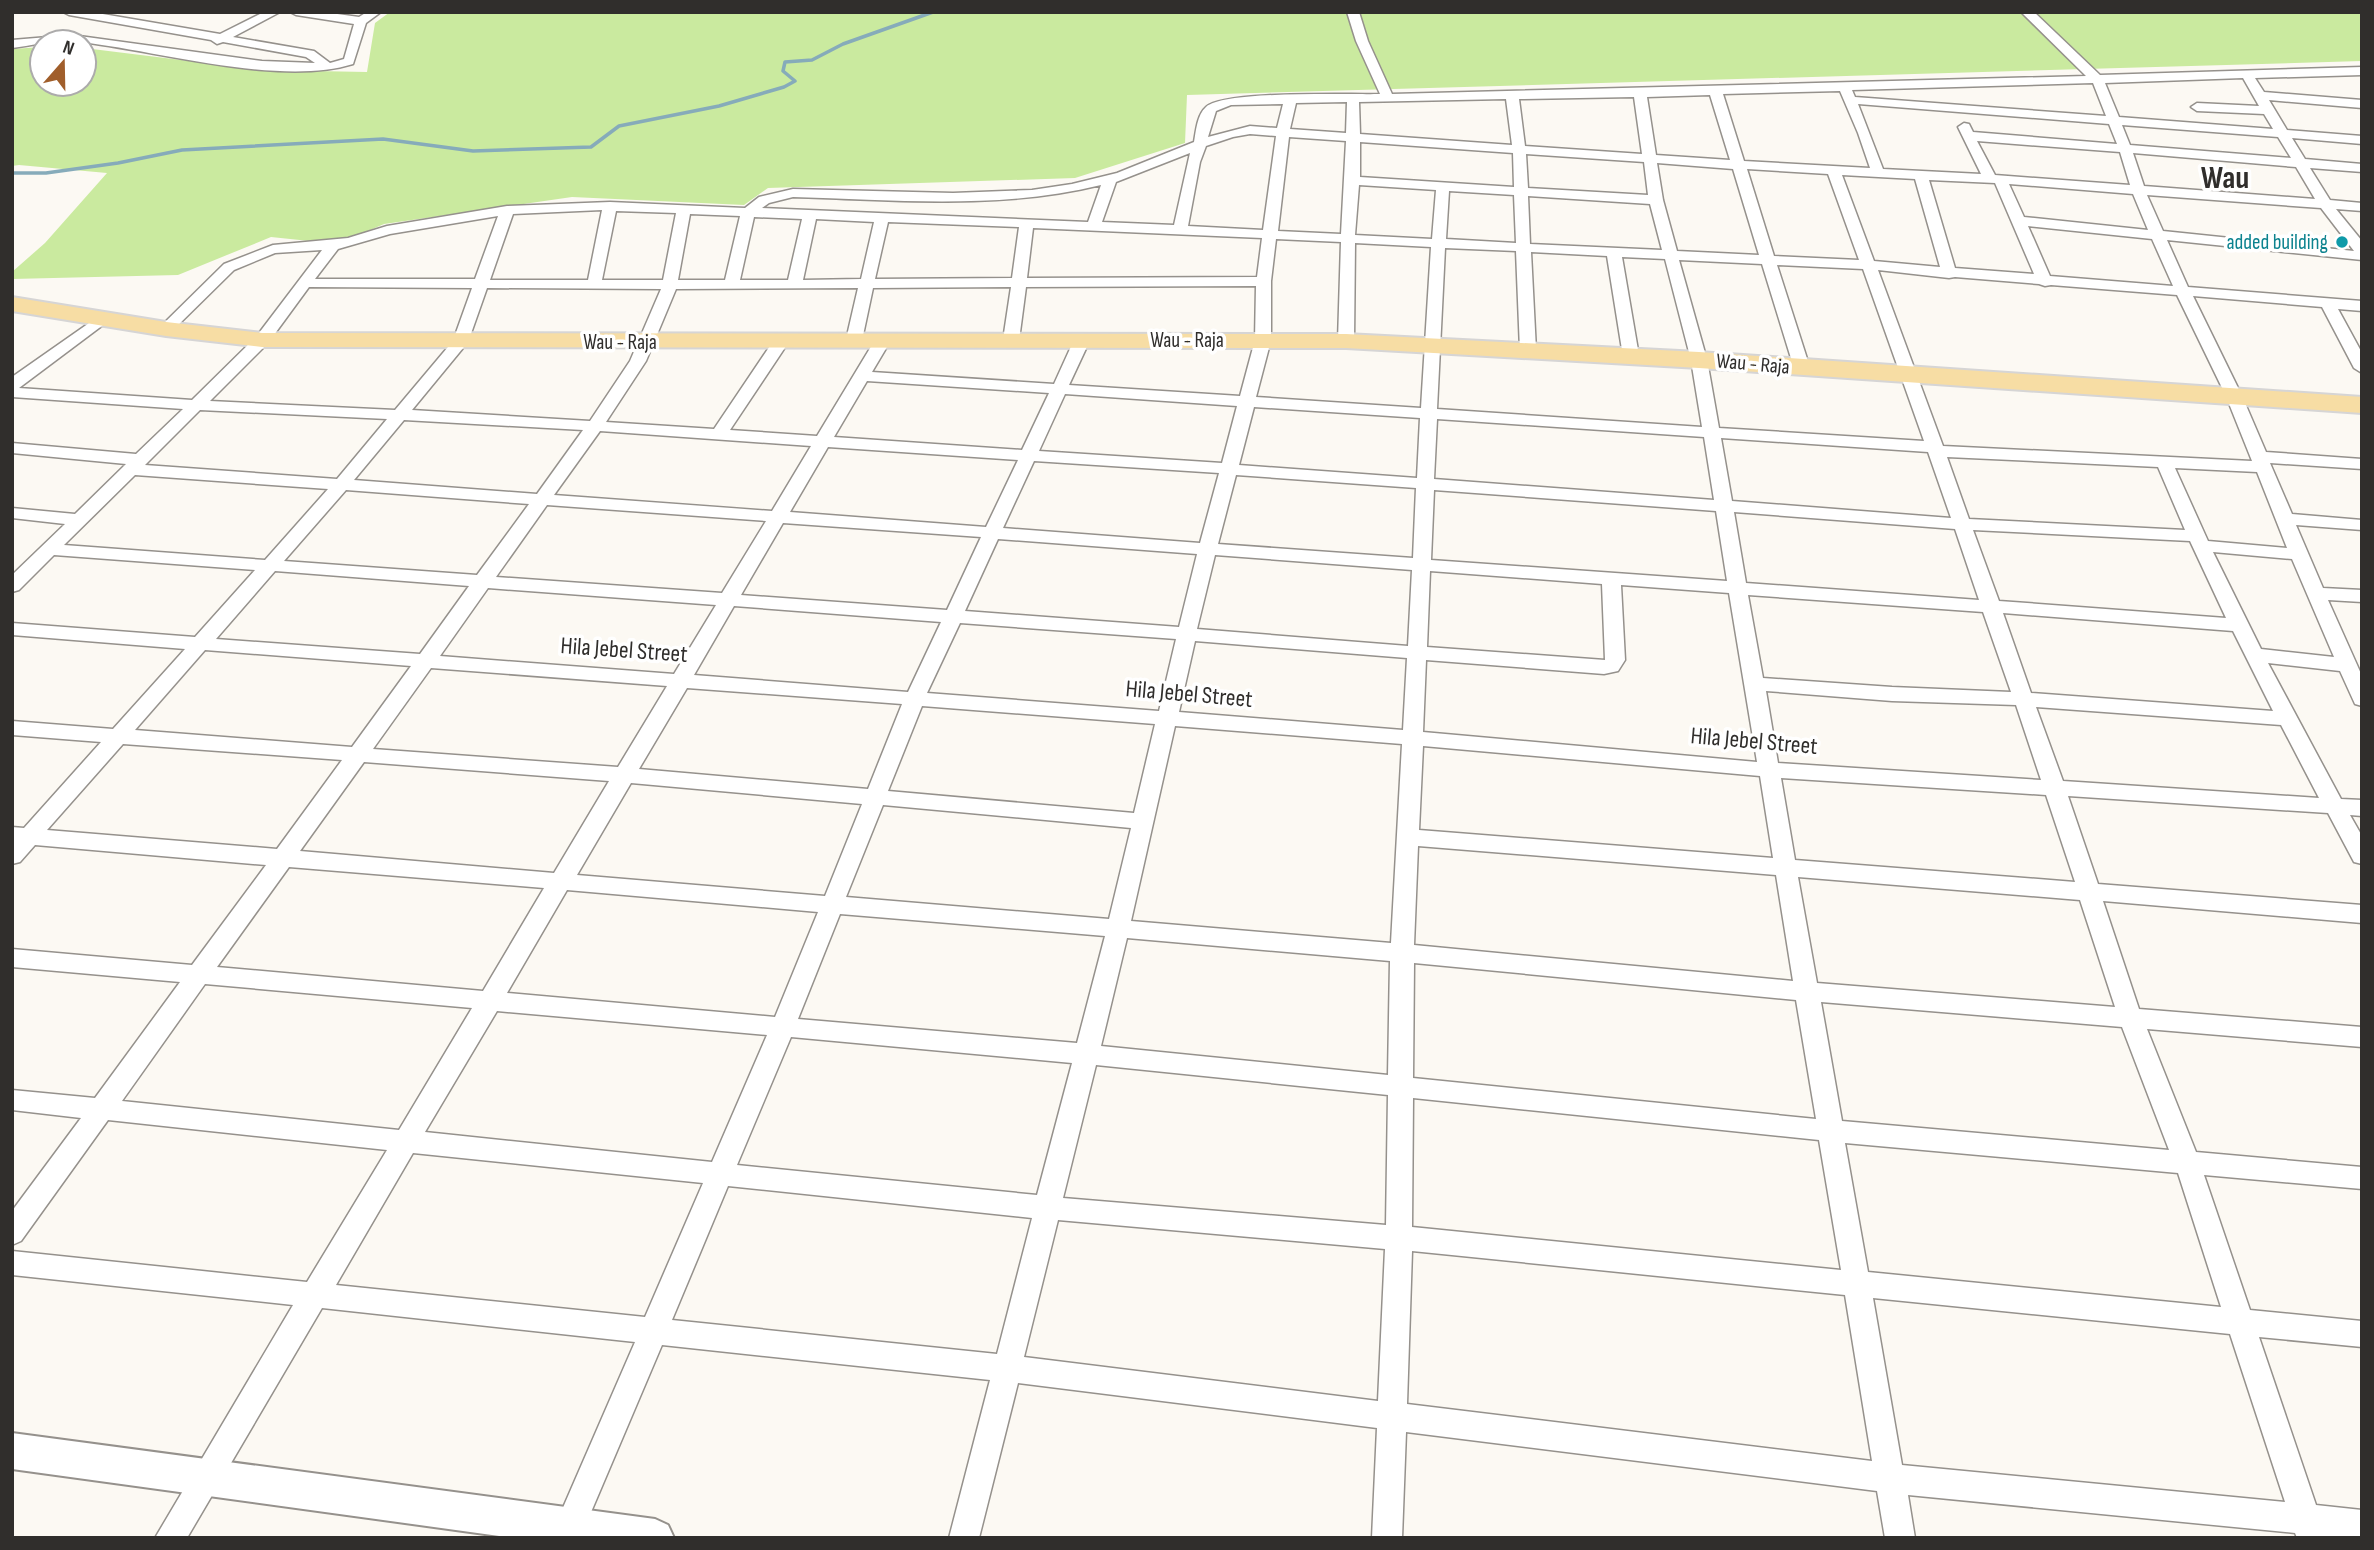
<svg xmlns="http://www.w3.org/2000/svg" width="2374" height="1550" font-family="'Sofia Sans Condensed',sans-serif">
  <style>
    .green { fill: #caea9f }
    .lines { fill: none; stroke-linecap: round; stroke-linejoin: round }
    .stream { stroke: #86abba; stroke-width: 3.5 }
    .minor-casing { stroke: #95918c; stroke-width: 3 }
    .tertiary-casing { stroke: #95918c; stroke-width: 4 }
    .primary-casing { stroke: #d6d5d5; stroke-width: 4 }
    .minor { fill: #fff; fill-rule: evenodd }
    .tertiary { fill: #fff; fill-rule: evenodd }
    .primary { fill: #f7dda4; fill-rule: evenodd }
    .culture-dot { fill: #0f9aa8; stroke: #fff; stroke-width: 2.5 }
    .labels { text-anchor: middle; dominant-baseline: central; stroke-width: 7; stroke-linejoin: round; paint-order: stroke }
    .far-culture-label { font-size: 21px; fill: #0d838f; stroke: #fff; text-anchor: end }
    .far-street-label { font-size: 21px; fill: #302e2c; stroke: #fff }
    .street-label { font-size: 24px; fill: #302e2c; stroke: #fff }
    .far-town-label { font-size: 32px; font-weight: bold; fill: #302e2c; stroke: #fff }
  </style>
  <rect width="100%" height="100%" fill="#fcf9f3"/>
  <path class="green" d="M 390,12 L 2362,12 L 2362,61 L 1187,95 L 1185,143 L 1075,178 L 768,188 L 744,205 L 572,197 L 384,224 L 338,244 L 271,237 L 178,275 L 12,279 L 12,272 L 45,243 L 107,173 L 19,165 L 12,166 L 12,49 L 42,47 L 42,84 L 84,84 L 84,48 L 263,70 L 367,72 L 375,23 Z"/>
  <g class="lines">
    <path class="stream" d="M 12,173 L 46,173 L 118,163 L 182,150 L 383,139 L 473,151 L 591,147 L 619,126 L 719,106 L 784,87 L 795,81 L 783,71 L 785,62 L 812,60 L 843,44 L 933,12"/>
    <defs>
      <path id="minor" d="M 63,12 L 91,12 L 220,34 L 264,12 L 280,12 L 233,37 L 314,51 L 330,63 L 344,59 L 354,24 L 296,15 L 290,12 L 323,12 L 359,17 L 367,12 L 381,12 L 366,23 L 353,64 C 280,87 155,50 80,42 C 55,39 36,45 12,48 L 12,40 L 72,35 L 262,61 L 315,63 L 306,57 L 223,42 L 217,44 L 211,40 L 69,15 Z
        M 1347,12 L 1359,12 L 1368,41 L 1392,94 L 2086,76 L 2021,12 L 2034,12 L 2100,75 L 2362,67 L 2362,75 L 2255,78 L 2264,92 L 2362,100 L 2362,108 L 2269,100 L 2287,130 L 2362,136 L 2362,144 L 2292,138 L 2305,159 L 2362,164 L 2362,172 L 2310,168 L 2330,200 L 2362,203 L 2362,211 L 2336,209 L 2362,241 L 2362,260 L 2167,240 L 2188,287 L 2362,301 L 2362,311 L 2338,309 L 2362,353 L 2362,373 L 2354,368 L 2322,307 L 2193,296 L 2242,396 L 2266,452 L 2362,459 L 2362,469 L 2270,463 L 2292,514 L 2362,520 L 2362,530 L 2296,525 L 2323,588 L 2362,590 L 2362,602 L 2328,600 L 2362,676 L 2362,706 L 2355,704 L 2340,671 L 2268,663 L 2341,799 L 2362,800 L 2362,816 L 2350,815 L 2362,836 L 2362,864 L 2354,862 L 2328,813 L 2068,796 L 2098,884 L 2362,905 L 2362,923 L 2103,901 L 2139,1009 L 2362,1027 L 2362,1047 L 2147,1029 L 2196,1152 L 2362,1167 L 2362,1189 L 2204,1175 L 2250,1310 L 2362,1321 L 2362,1347 L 2259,1337 L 2316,1505 L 2362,1510 L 2362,1538 L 2297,1538 L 2295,1533 L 1908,1495 L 1915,1538 L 1885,1538 L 1877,1491 L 1406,1432 L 1402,1538 L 1372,1538 L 1377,1428 L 1018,1383 L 979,1538 L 949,1538 L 990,1380 L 662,1345 L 580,1538 L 554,1538 L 552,1533 L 635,1342 L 322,1308 L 187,1538 L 155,1538 L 293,1305 L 12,1275 L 12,1251 L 307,1282 L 387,1150 L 108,1120 L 21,1241 L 12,1245 L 12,1211 L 81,1118 L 12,1110 L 12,1090 L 95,1098 L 180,982 L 12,967 L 12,949 L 192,965 L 266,865 L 35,845 L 20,862 L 12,864 L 12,827 L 24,828 L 101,742 L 12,735 L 12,721 L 113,729 L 185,649 L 12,635 L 12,623 L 195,637 L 255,570 L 54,555 L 19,590 L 12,592 L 12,575 L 65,524 L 12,518 L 12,508 L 75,514 L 126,464 L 12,453 L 12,443 L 136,454 L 183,409 L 12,397 L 12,377 L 102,314 L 107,316 L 110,319 L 107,322 L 19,388 L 192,400 L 256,337 L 322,250 L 275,253 L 234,270 L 171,332 L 166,334 L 158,329 L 224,264 L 273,245 L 348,238 L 387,226 L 507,206 L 610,202 L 745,208 L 759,197 L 793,189 L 953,193 L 1032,190 L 1072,184 L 1117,173 L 1194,142 C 1196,131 1197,115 1206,107 C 1224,90 1350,95 1380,94 L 1356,41 ZM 2243,78 L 2259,106 L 2197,103 L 2191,107 L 2197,111 L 2264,114 L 2273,129 L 2119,117 L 2105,83 ZM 2093,83 L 2106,116 L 1855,97 L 1852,90 ZM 1840,91 L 1858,133 L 1870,168 L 1744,161 L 1723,94 ZM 1710,95 L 1730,160 L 1656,155 L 1647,97 ZM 1634,97 L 1642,154 L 1525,146 L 1519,99 ZM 1506,99 L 1512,145 L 1360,134 L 1359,102 ZM 1347,102 L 1346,133 L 1290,129 L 1296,103 ZM 1283,104 L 1277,128 L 1250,126 L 1208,137 L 1216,111 L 1231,105 ZM 1858,104 L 2109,124 L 2117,144 L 1973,132 L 1969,124 L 1964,123 L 1958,127 L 1981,174 L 1883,169 ZM 2122,125 L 2278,137 L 2291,158 L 2130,145 ZM 1250,134 L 1276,136 L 1263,230 L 1188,226 L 1200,162 L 1206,146 L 1233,137 ZM 1289,137 L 1346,141 L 1341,234 L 1278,231 ZM 1977,141 L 2120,152 L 2130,185 L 1995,175 ZM 1360,142 L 1513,153 L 1514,187 L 1360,177 ZM 1190,153 L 1174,225 L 1102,222 L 1116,182 ZM 2133,153 L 2296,167 L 2315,199 L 2144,186 ZM 1526,154 L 1644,162 L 1648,195 L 1528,188 ZM 1657,163 L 1733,169 L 1759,255 L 1677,251 L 1663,200 ZM 1747,169 L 1828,174 L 1859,260 L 1774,256 ZM 1842,175 L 1915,179 L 1940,267 L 1874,261 ZM 1929,180 L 1995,183 L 2034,274 L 1955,268 ZM 2009,184 L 2133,194 L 2148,230 L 2024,217 ZM 1101,185 L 1088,222 L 762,208 L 769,203 L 793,197 C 896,200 1000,210 1101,185 ZM 1359,185 L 1436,190 L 1432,239 L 1355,235 ZM 1449,191 L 1514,195 L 1516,243 L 1446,239 ZM 2147,195 L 2321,208 L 2354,251 L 2163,231 ZM 1528,196 L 1650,204 L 1662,250 L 1530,244 ZM 602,210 L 588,280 L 490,280 L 513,214 ZM 616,211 L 676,213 L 663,280 L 602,280 ZM 690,214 L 740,216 L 725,280 L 678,280 ZM 498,216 L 475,279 L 315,279 L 338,249 L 390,234 ZM 754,217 L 802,219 L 788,280 L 740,280 ZM 816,219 L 874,222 L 861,279 L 803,280 ZM 888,222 L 1019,227 L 1012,278 L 875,279 ZM 2028,226 L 2152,239 L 2173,286 L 2050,276 ZM 1033,228 L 1262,238 L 1257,277 L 1027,278 ZM 1276,239 L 1341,242 L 1338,341 L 1346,346 L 1354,341 L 1355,243 L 1431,247 L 1421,408 L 1256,397 L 1271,340 L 1271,281 ZM 1445,248 L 1516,251 L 1520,350 L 1528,355 L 1536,350 L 1531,252 L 1607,256 L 1623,356 L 1631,361 L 1639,356 L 1622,257 L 1665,259 L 1691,360 L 1702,427 L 1437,409 ZM 1679,260 L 1762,264 L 1794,368 L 1802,373 L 1810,368 L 1777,265 L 1863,269 L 1924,441 L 1719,428 L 1707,360 ZM 1878,270 L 1949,278 L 1955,277 L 2039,284 L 2045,286 L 2051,285 L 2177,295 L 2226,396 L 2252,461 L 1943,446 ZM 1256,286 L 1255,340 L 1240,396 L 1069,385 L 1090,340 L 1082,335 L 1074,340 L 1054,384 L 872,372 L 891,340 L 883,335 L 875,340 L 817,436 L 730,430 L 790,340 L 782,335 L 776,337 L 714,429 L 606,422 L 646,361 L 676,289 L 858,288 L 846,340 L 854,345 L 862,340 L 873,288 L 1011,287 L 1003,340 L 1011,345 L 1019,340 L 1026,287 ZM 309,287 L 472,288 L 453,341 L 395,410 L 210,401 L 268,343 ZM 487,288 L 661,289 L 630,361 L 590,421 L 412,410 L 468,342 ZM 867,381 L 1049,393 L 1022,450 L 834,437 ZM 1065,394 L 1237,406 L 1222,463 L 1039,451 ZM 1254,407 L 1420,418 L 1417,478 L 1239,465 ZM 200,410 L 387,419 L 337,479 L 145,465 ZM 1437,419 L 1704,437 L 1714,500 L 1434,479 ZM 404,420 L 583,430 L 537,494 L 354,480 ZM 600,431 L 811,446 L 772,511 L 554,495 ZM 1721,438 L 1928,452 L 1951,518 L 1732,501 ZM 828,447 L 1018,460 L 986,527 L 790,512 ZM 1947,457 L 2158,467 L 2185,530 L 1969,519 ZM 1034,461 L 1219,473 L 1200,543 L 1003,528 ZM 2175,468 L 2257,472 L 2287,548 L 2208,541 ZM 135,475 L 328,489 L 265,560 L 64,545 ZM 1236,475 L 1416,488 L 1413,558 L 1218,544 ZM 346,490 L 529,504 L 477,575 L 284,561 ZM 1434,490 L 1716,511 L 1727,581 L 1431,560 ZM 547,505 L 766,521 L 722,593 L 496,577 ZM 1734,512 L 1955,529 L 1979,600 L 1746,583 ZM 783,523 L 981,537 L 947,610 L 741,595 ZM 1973,530 L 2190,541 L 2226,618 L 1999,601 ZM 998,539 L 1197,554 L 1179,627 L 965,611 ZM 2213,552 L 2292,559 L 2334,657 L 2261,649 ZM 1215,555 L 1412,570 L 1408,646 L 1197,629 ZM 275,571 L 469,586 L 420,654 L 216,639 ZM 1430,571 L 1602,584 L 1605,660 L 1427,647 ZM 1621,585 L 1729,593 L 1757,762 L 1423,732 L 1426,660 L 1604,674 L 1618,671 L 1625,660 ZM 488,588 L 716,605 L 674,674 L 440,656 ZM 1748,595 L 1983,612 L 2011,692 L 1892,687 L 1763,678 ZM 734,606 L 941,622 L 908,692 L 694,675 ZM 2003,613 L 2233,631 L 2273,711 L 2031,693 ZM 960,623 L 1176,639 L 1159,711 L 927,693 ZM 1195,641 L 1407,658 L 1403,730 L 1179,712 ZM 205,650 L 411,666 L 352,747 L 135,730 ZM 431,668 L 667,686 L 618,767 L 373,749 ZM 687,688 L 902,704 L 868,789 L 639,769 ZM 1766,691 L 1892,701 L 2016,705 L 2041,780 L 1778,763 ZM 922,706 L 1155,724 L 1134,813 L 888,791 ZM 2036,707 L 2281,725 L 2319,798 L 2063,781 ZM 1175,726 L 1402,744 L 1391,943 L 1131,921 ZM 123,744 L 342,760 L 277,849 L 47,830 ZM 1423,746 L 1760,776 L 1773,858 L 1419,830 ZM 364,762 L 609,781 L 554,873 L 300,851 ZM 1781,778 L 2046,795 L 2075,882 L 1795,860 ZM 631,783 L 862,804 L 825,896 L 577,875 ZM 883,805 L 1131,828 L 1109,919 L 846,897 ZM 1418,846 L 1776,875 L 1793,981 L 1414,945 ZM 289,867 L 544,888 L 483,991 L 217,967 ZM 1798,877 L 2080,900 L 2115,1007 L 1817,983 ZM 567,890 L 818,912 L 775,1017 L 507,993 ZM 840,914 L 1105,936 L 1077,1043 L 798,1019 ZM 1127,938 L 1390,961 L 1388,1075 L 1101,1046 ZM 1414,963 L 1796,1000 L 1816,1119 L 1413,1078 ZM 205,984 L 472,1008 L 399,1130 L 122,1101 ZM 1821,1002 L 2122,1027 L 2169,1150 L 1842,1121 ZM 497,1011 L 767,1035 L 712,1162 L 425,1132 ZM 791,1037 L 1072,1063 L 1037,1195 L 737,1165 ZM 1096,1065 L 1388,1095 L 1386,1225 L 1063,1198 ZM 1413,1098 L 1819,1140 L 1841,1270 L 1412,1227 ZM 1845,1143 L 2178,1173 L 2221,1307 L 1868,1272 ZM 413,1153 L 703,1183 L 645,1317 L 336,1285 ZM 728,1186 L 1032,1218 L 997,1354 L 672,1320 ZM 1058,1220 L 1385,1249 L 1378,1401 L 1024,1357 ZM 1412,1251 L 1845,1295 L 1872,1461 L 1407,1404 ZM 1873,1298 L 2230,1334 L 2285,1502 L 1902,1465 Z"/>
      <path id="tertiary" d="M 12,1433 L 655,1519 L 668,1525 L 674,1538 L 514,1538 L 12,1469 Z"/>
      <path id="primary" d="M 12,297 L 166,322 L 262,333 L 1346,334 L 1699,352 L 2362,397 L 2362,413 L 1699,368 L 1346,348 L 262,347 L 166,336 L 12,311 Z"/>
    </defs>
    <use href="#minor" class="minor-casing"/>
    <use href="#tertiary" class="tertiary-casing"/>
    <use href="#primary" class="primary-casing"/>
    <use href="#minor" class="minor"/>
    <use href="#tertiary" class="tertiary"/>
    <use href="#primary" class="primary"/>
  </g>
  <circle class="culture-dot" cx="2342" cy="242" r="7"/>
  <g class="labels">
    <g class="far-culture-label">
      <text x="2328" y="242">added building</text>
    </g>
    <g class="far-street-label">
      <text x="1187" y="340">Wau - Raja</text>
      <text x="620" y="342">Wau - Raja</text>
      <text transform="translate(1753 364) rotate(5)">Wau - Raja</text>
    </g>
    <g class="street-label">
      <text transform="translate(624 650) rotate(4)">Hila Jebel Street</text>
      <text transform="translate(1189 694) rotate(5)">Hila Jebel Street</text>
      <text transform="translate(1754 741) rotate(5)">Hila Jebel Street</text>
    </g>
    <g class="far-town-label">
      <text x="2225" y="178">Wau</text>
    </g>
  </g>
  <rect width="2374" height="1550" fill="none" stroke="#302e2c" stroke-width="28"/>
  <g transform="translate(63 63) rotate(20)"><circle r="33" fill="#ffffff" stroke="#acabab" stroke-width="2"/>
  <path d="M0-5L12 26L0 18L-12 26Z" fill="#a05e2b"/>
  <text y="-10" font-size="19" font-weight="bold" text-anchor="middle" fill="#302e2c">N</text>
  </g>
</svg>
